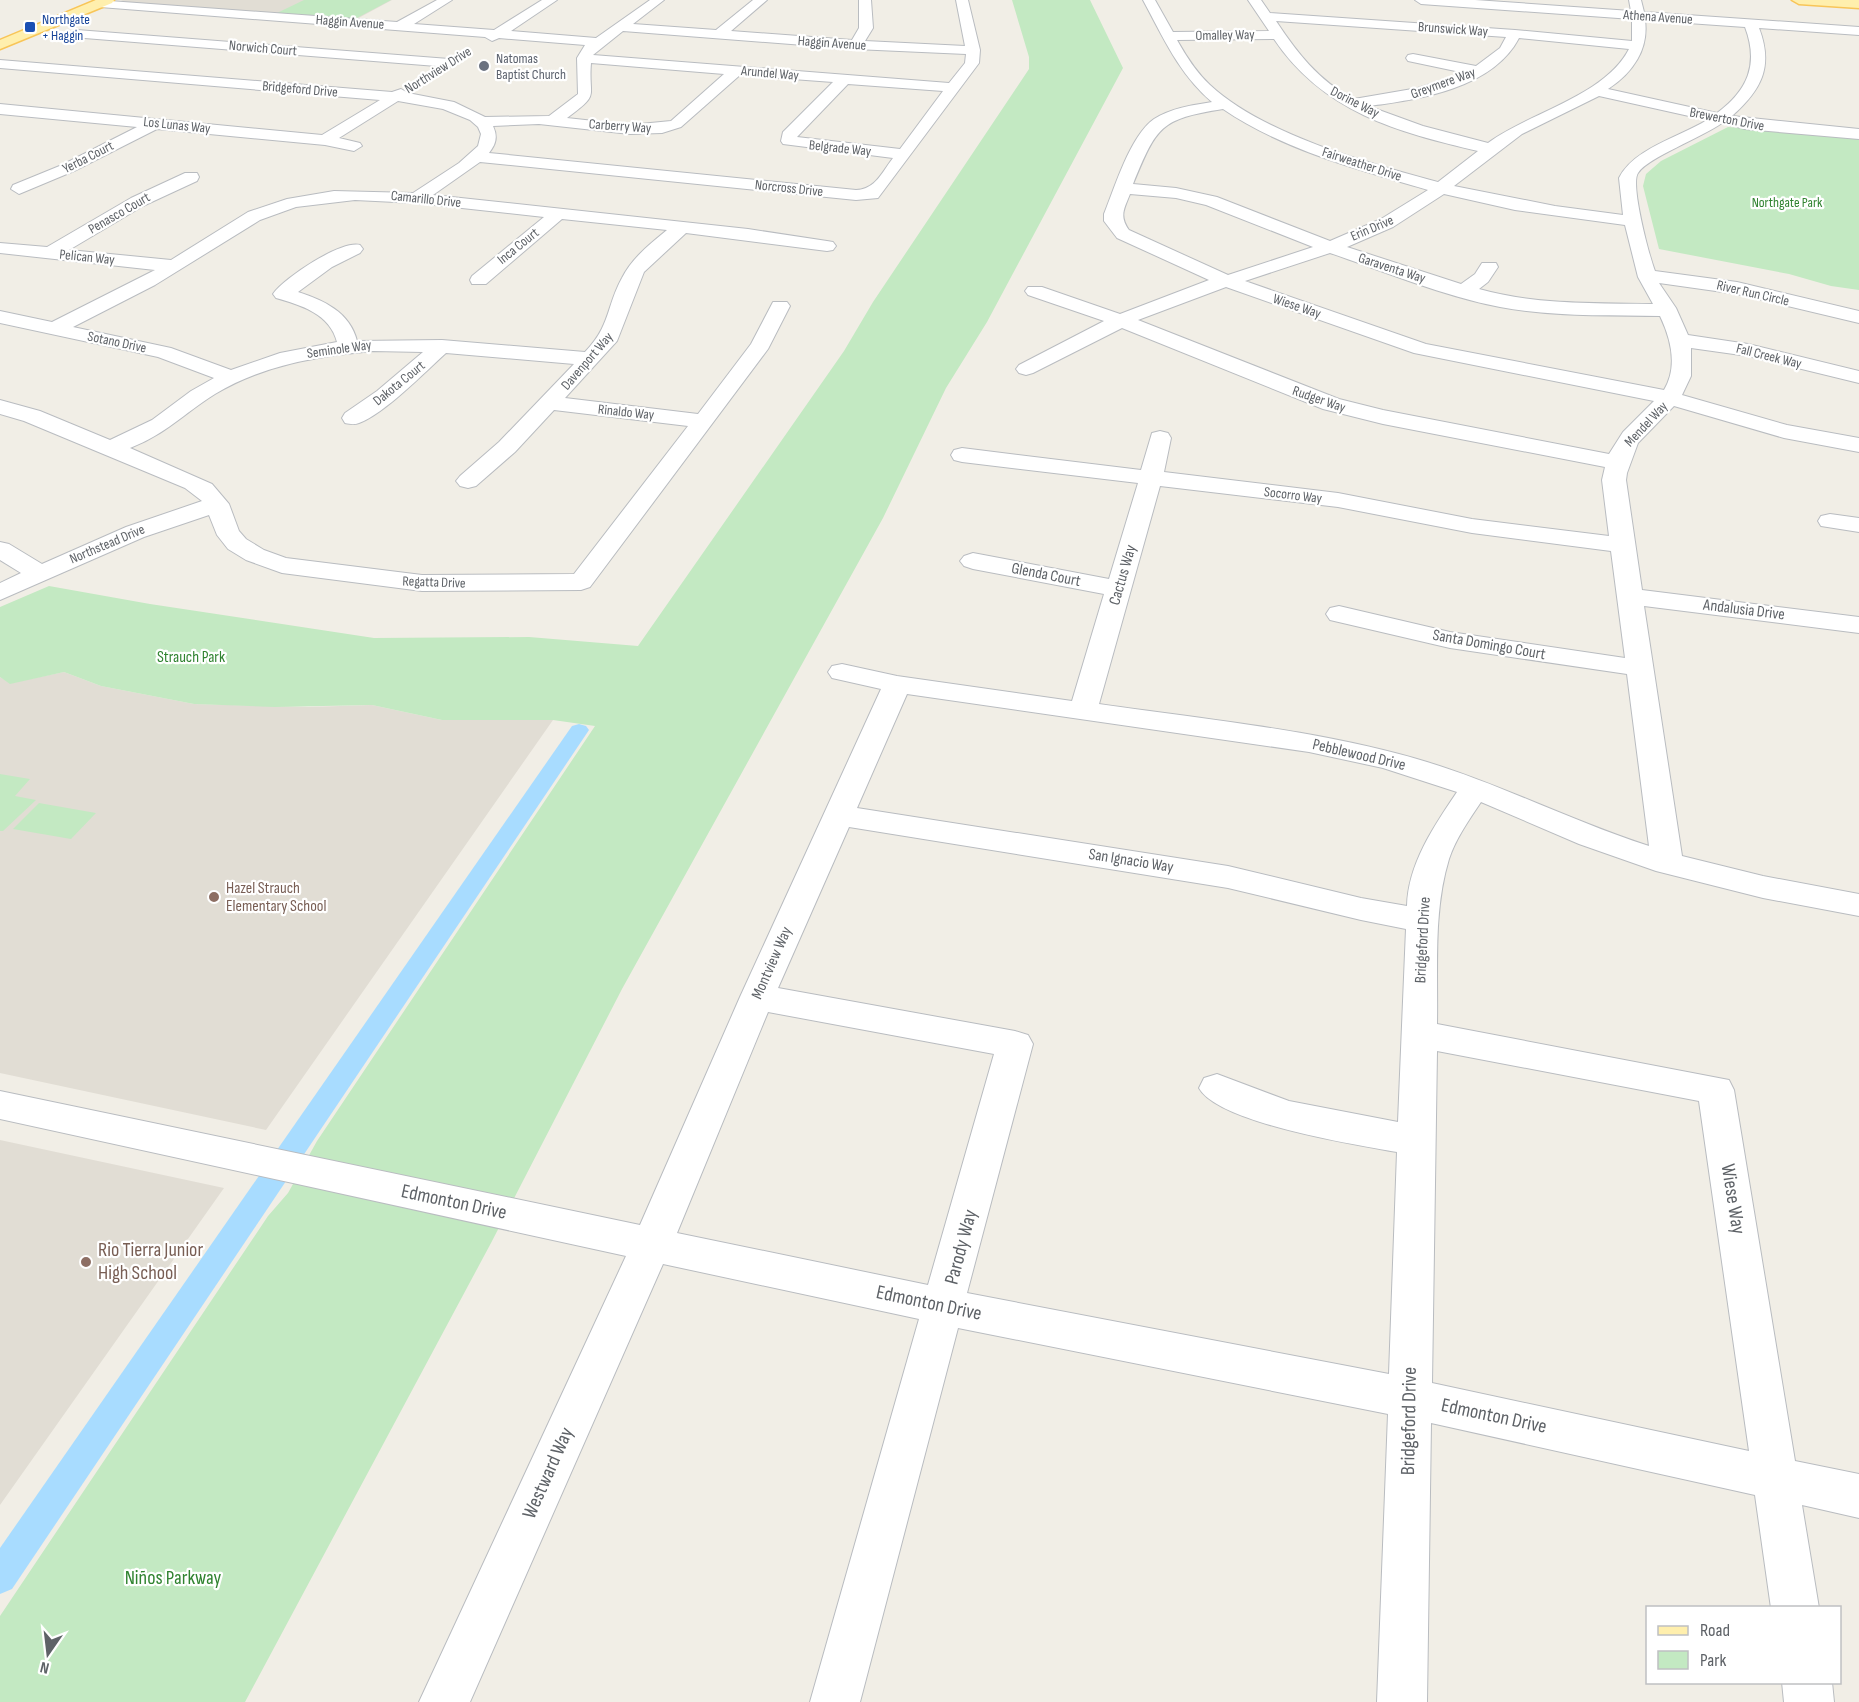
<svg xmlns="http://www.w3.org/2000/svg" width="1859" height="1702" font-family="'Sofia Sans Condensed',sans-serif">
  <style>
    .education { fill: #e1ddd4 }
    .green { fill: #c3e9c2 }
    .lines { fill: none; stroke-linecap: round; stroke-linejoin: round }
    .canal { fill: #a8dcff; fill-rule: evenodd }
    .minor-casing { stroke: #b9bcc0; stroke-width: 2 }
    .major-casing { stroke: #f8c558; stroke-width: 3 }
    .minor { fill: #fff; fill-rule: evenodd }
    .major { fill: #ffefad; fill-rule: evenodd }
    .transit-dot { fill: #1a4fb4; stroke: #fff; stroke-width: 2 }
    .worship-dot { fill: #6b7280; stroke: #fff; stroke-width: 2 }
    .education-dot { fill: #8d6e63; stroke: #fff; stroke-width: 2 }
    .labels { text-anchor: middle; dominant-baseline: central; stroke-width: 4.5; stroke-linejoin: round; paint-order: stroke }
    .far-street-label { font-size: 14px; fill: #5e6267; stroke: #fff }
    .far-transit-label { font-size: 14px; fill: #164399; stroke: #fff; text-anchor: start }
    .far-worship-label { font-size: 14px; fill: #5b616d; stroke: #fff; text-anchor: start }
    .far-park-label { font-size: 14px; fill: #308330; stroke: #fff }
    .street-label { font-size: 16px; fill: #5e6267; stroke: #fff }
    .park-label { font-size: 16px; fill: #308330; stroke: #fff }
    .education-label { font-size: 16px; fill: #785e54; stroke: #fff; text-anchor: start }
    .near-street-label { font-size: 20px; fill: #5e6267; stroke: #fff }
    .near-education-label { font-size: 20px; fill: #785e54; stroke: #fff; text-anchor: start }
    .near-park-label { font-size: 20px; fill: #308330; stroke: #fff }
  </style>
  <rect width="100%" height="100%" fill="#f1eee6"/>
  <path class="education" d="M 123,0 L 392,0 L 353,21 L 118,2 Z
    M 64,672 L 101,686 L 194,704 L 308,707 L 372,705 L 442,720 L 553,720 L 266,1130 L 0,1073 L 0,677 L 10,683 Z
    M 0,1140 L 224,1188 L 0,1505 Z"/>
  <path class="green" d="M 304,0 L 391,0 L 355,19 L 277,13 Z
    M 1012,0 L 1090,0 L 1123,68 L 987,322 L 946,388 L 883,518 L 622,989 L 491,1243 L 245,1702 L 0,1702 L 0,1616 L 268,1216 L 288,1193 L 317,1141 L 595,726 L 553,720 L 442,720 L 372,705 L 274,707 L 194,704 L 101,686 L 64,672 L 10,684 L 0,677 L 0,607 L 49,586 L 150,604 L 374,638 L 529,637 L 638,646 L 844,351 L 873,302 L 1029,69 L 1029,57 Z
    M 1728,127 L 1859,138 L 1859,290 L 1831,286 L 1789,274 L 1659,249 L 1643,186 L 1646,174 L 1661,161 Z
    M 0,774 L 30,779 L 15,796 L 36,800 L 3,831 L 0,831 Z
    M 39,803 L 96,813 L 71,839 L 13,829 Z"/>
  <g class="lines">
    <path class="canal" d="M 579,724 L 586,726 L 589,730 L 12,1589 L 0,1594 L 0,1548 L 572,726 Z"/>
    <defs>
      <path id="minor" d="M 96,0 L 397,22 L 437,0 L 452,0 L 414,24 L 494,30 L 542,0 L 557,0 L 511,31 L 596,38 L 650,0 L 664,0 L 633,24 L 716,30 L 753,0 L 767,0 L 731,31 L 852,40 L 859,28 L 859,0 L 871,0 L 873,28 L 865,41 L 965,46 L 956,0 L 968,0 L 980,50 L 979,63 L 878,198 L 856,200 L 480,162 L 433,195 L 748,229 L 827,241 L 833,242 L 836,246 L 833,250 L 827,251 L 686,233 L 644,272 L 617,341 L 565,398 L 698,414 L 751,344 L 773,302 L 787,302 L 790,306 L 768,349 L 590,587 L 581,590 L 422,591 L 282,573 L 246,560 L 228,549 L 217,535 L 209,515 L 144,537 L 0,600 L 0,583 L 21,573 L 0,560 L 0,542 L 9,544 L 42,564 L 126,527 L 202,501 L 185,488 L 24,421 L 0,414 L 0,400 L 40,411 L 110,440 L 152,420 L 191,391 L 214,378 L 158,357 L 0,323 L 0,311 L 52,322 L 155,270 L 0,253 L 0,243 L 47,247 L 131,198 L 185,173 L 197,173 L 199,177 L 197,181 L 143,206 L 69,250 L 171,260 L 248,212 L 287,199 L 334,191 L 413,193 L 459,163 L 478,146 L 481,134 L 478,127 L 470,120 L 443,109 L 398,101 L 339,138 L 360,143 L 362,146 L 354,151 L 325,145 L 157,129 L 74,171 L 19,194 L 11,189 L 13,185 L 62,165 L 137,127 L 0,114 L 0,104 L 322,135 L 380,100 L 0,68 L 0,60 L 392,92 L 401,89 L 408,93 L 454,102 L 485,117 L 549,116 L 578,94 L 577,58 L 585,45 L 499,38 L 492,41 L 485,37 L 100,7 L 96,6 L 94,3 ZM 623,31 L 855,49 L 966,54 L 965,63 L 949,83 L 593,55 ZM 591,63 L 724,74 L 671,121 L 630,125 L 567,118 C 601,93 588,99 591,63 ZM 740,75 L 833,82 L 783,132 L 781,141 L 783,144 L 893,158 C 882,172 876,189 856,190 L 489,153 C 496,144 498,137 493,126 L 539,124 L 630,134 L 662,133 L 681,127 ZM 848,84 L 943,91 L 900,149 L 797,137 ZM 355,200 L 416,203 L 544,217 L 472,276 L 470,280 L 472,284 L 486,284 L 562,219 L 667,230 C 650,244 632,258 622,278 C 606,307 611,325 585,352 L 442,340 L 357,341 C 350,312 323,300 298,292 L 332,267 L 360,253 L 363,249 L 360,245 C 341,240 284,278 273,294 L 276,298 C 301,305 330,314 337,342 L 280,353 L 231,370 L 171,348 L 73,327 L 155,285 L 260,220 L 296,207 ZM 373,351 L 423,352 L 377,391 L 345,413 L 342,418 L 345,423 C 350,424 354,425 359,423 C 384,414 425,372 446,353 L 574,364 L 499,442 L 460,476 L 456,481 L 460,486 L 468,488 L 476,486 L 515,452 L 554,410 L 688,426 L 574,574 L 422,575 L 286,558 L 264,550 L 246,539 L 239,531 L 229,504 L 212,484 L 130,448 C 166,434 183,414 215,394 C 263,365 318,356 373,351 Z
        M 1143,0 L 1155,0 L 1173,32 L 1269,31 L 1248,0 L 1261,0 L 1270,13 L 1515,30 L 1632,41 L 1632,19 L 1421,4 L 1415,0 L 1475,0 L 1631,11 L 1629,0 L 1641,0 L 1644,12 L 1859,27 L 1859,35 L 1759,28 C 1774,67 1761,90 1732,116 L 1859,129 L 1859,139 L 1745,129 L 1722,123 C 1703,137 1647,158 1638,173 C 1630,184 1649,255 1655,271 L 1737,282 L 1859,311 L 1859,323 L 1737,294 L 1659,283 L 1676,308 L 1688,335 L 1748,344 L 1859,371 L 1859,383 L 1748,356 L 1691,348 L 1691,376 L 1682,395 L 1787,425 L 1859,438 L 1859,452 L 1784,438 L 1674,406 L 1638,443 L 1627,473 L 1626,480 L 1642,590 L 1859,617 L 1859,633 L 1644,606 L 1682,856 L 1763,876 L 1859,894 L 1859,916 L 1763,898 L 1656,871 L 1579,844 L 1481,802 C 1469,820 1456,838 1449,859 C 1433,911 1438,970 1437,1024 L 1729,1080 L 1734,1090 L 1795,1461 L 1859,1474 L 1859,1518 L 1802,1505 L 1819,1608 L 1771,1608 L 1755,1495 L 1431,1423 L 1427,1702 L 1377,1702 L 1388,1414 L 958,1328 L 860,1702 L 810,1702 L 919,1319 L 663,1264 L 470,1702 L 419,1702 L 626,1256 L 0,1119 L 0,1091 L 640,1225 L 740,997 L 881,689 L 832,678 L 828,672 L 832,666 L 842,664 L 897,676 L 1072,701 L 1104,594 L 973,569 L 964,566 L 960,561 L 964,556 L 973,553 L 1109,579 L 1138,483 L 962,462 L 954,460 L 951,455 L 954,450 L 962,448 L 1141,470 L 1152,433 L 1160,431 L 1168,433 L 1171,438 L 1164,472 L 1338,493 L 1472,519 L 1609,536 L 1602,480 L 1605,467 L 1383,424 L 1323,409 L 1122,328 L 1033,373 L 1026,375 L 1019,373 L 1016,369 L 1019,365 L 1104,321 L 1028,295 L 1025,291 L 1028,287 L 1042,287 L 1120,314 L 1209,280 L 1117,238 L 1104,221 L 1104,214 C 1115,187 1130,136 1154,119 C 1171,108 1193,105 1212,102 C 1179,74 1163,37 1143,0 ZM 1645,20 L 1745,27 C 1759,64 1748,90 1717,113 L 1608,89 C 1633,73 1649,49 1645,20 ZM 1276,21 L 1506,37 L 1500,48 L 1476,66 L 1413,54 L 1408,55 L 1406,58 L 1408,61 L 1465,73 L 1418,88 L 1354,99 C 1318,81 1296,51 1276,21 ZM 1519,38 L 1629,49 C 1605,96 1530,112 1488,143 L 1423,126 L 1368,106 C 1419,100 1493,88 1519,38 ZM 1274,39 C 1323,112 1397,132 1478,151 L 1438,182 C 1368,163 1264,135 1210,85 C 1196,72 1186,56 1177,40 ZM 1599,96 L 1707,120 C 1679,137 1633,149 1619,178 L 1623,215 L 1555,206 L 1454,186 L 1522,134 ZM 1223,109 C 1283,150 1359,170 1428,190 L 1381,219 L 1330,241 L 1217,197 L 1176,188 L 1133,184 C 1157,126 1160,119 1223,109 ZM 1130,194 L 1176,198 L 1206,205 L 1313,247 L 1228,275 L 1129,230 C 1119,216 1124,209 1130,194 ZM 1444,194 L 1515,210 L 1625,225 L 1638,277 L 1653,304 C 1595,303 1536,305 1479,289 L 1488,282 L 1498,267 L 1496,263 L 1482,263 L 1475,274 L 1461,284 L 1347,247 L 1393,227 ZM 1330,253 C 1386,272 1443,296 1500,307 C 1553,317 1607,315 1660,316 C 1671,339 1678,367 1664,390 L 1426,344 L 1245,281 ZM 1226,287 L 1414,353 L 1654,401 L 1623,432 L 1609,454 L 1383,410 L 1339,399 L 1138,320 ZM 1160,486 L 1338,507 L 1472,533 L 1611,551 L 1625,658 L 1450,632 L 1339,606 L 1330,608 L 1326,614 L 1330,620 L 1450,648 L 1627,674 L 1649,846 C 1573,822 1503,785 1427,762 C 1321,730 1209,720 1099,704 ZM 907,694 L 1309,752 L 1383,768 L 1457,792 C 1434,826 1408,864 1407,906 L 1361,898 L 1228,866 L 857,808 ZM 849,827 L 1228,888 L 1361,920 L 1406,929 L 1398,1122 L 1289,1101 L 1217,1074 L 1204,1078 L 1199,1088 C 1218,1123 1357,1145 1397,1152 L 1389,1374 L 967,1293 L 1033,1044 L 1028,1035 L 1015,1031 L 778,988 ZM 768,1012 L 994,1054 L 928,1285 L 677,1233 ZM 1437,1051 L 1699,1101 L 1749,1451 L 1432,1383 Z
        M 77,30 L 449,59 L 456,63 L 449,67 L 72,37 L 70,34 L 72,31 Z
        M 1830,514 L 1859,518 L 1859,532 L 1821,526 L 1818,521 L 1821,516 Z
        M 1782,1682 L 1832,1682 L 1834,1702 L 1784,1702 Z"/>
      <path id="major" d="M 96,0 L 114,0 L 112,3 L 0,49 L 0,40 Z
        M 1792,0 L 1859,0 L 1859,8 L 1799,4 Z"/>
    </defs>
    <use href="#minor" class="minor-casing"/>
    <use href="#major" class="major-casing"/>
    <use href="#minor" class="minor"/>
    <use href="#major" class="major"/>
  </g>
  <rect class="transit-dot" x="24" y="21" width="12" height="12" rx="3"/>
  <circle class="worship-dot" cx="484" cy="66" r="6"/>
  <g class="education-dot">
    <circle cx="214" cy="897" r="6"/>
    <circle cx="86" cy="1262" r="6"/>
  </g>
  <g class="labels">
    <g class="far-street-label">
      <text transform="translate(1658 17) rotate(4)">Athena Avenue</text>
      <text transform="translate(350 22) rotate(4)">Haggin Avenue</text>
      <text transform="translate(1453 29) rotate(4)">Brunswick Way</text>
      <text transform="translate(1225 35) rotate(-1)">Omalley Way</text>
      <text transform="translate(832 43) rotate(4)">Haggin Avenue</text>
      <text transform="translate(263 48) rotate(5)">Norwich Court</text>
      <text transform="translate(438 70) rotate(-32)">Northview Drive</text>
      <text transform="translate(770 73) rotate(5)">Arundel Way</text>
      <text transform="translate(1443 83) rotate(-20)">Greymere Way</text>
      <text transform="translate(300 89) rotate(5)">Bridgeford Drive</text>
      <text transform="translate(1355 102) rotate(27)">Dorine Way</text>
      <text transform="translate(1727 119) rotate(11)">Brewerton Drive</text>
      <text transform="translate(177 125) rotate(6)">Los Lunas Way</text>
      <text transform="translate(620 126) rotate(4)">Carberry Way</text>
      <text transform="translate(840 148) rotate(6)">Belgrade Way</text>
      <text transform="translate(88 157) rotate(-27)">Yerba Court</text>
      <text transform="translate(1362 164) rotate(18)">Fairweather Drive</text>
      <text transform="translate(789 188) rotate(6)">Norcross Drive</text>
      <text transform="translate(426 199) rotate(6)">Camarillo Drive</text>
      <text transform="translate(119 213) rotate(-30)">Penasco Court</text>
      <text transform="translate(1372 228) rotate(-23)">Erin Drive</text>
      <text transform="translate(518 246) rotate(-39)">Inca Court</text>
      <text transform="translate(87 257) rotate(6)">Pelican Way</text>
      <text transform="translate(1392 268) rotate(18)">Garaventa Way</text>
      <text transform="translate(1753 293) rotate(13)">River Run Circle</text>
      <text transform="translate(1297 306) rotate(19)">Wiese Way</text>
      <text transform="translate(117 342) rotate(12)">Sotano Drive</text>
      <text transform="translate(339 349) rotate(-8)">Seminole Way</text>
      <text transform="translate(1769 356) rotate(14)">Fall Creek Way</text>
      <text transform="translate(587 361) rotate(-49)">Davenport Way</text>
      <text transform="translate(399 383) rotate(-39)">Dakota Court</text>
      <text transform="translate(1319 399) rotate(19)">Rudger Way</text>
      <text transform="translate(626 412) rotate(6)">Rinaldo Way</text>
      <text transform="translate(1646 424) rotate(-47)">Mendel Way</text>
      <text transform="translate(1293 495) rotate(7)">Socorro Way</text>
      <text transform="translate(107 544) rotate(-23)">Northstead Drive</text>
      <text transform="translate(434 582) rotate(2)">Regatta Drive</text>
    </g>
    <g class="far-transit-label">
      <text x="42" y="19">Northgate<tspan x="42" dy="16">+ Haggin</tspan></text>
    </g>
    <g class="far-worship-label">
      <text x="496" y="58">Natomas<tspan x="496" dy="16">Baptist Church</tspan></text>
    </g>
    <g class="far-park-label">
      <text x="1787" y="202">Northgate Park</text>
    </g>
    <g class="street-label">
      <text transform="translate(1046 575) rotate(11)">Glenda Court</text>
      <text transform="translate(1123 575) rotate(-74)">Cactus Way</text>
      <text transform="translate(1744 610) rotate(7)">Andalusia Drive</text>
      <text transform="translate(1489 645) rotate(10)">Santa Domingo Court</text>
      <text transform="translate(1359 755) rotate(13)">Pebblewood Drive</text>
      <text transform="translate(1131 861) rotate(9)">San Ignacio Way</text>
      <text transform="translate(1423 940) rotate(-87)">Bridgeford Drive</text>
      <text transform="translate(772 963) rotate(-66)">Montview Way</text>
    </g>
    <g class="park-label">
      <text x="191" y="657">Strauch Park</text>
    </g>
    <g class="education-label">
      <text x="226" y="888">Hazel Strauch<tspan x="226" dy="18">Elementary School</tspan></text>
    </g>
    <g class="near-street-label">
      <text transform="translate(1733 1199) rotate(81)">Wiese Way</text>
      <text transform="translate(454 1202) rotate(12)">Edmonton Drive</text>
      <text transform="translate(961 1247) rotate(-75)">Parody Way</text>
      <text transform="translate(929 1303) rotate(12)">Edmonton Drive</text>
      <text transform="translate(1494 1416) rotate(12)">Edmonton Drive</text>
      <text transform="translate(1409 1421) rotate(-89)">Bridgeford Drive</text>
      <text transform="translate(548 1473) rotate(-66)">Westward Way</text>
    </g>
    <g class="near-education-label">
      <text x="98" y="1250">Rio Tierra Junior<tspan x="98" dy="23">High School</tspan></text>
    </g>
    <g class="near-park-label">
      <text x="173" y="1578">Niños Parkway</text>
    </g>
  </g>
  <rect x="1646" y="1606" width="195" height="78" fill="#ffffff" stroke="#bfc0c2" stroke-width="1.5"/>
  <rect x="1658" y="1626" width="30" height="9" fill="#ffefad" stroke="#bfc0c2" stroke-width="1.5"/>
  <text x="1700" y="1636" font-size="18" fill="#5e6267">Road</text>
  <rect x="1658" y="1651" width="30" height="18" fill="#c3e9c2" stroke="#bfc0c2" stroke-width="1.5"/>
  <text x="1700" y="1666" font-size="18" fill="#5e6267">Park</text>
  <g transform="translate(48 1654) rotate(194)" stroke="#ffffff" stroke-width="4.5" paint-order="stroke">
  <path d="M0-4.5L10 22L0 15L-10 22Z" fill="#5e6267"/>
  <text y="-9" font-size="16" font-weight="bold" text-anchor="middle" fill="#5e6267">N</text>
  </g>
</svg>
